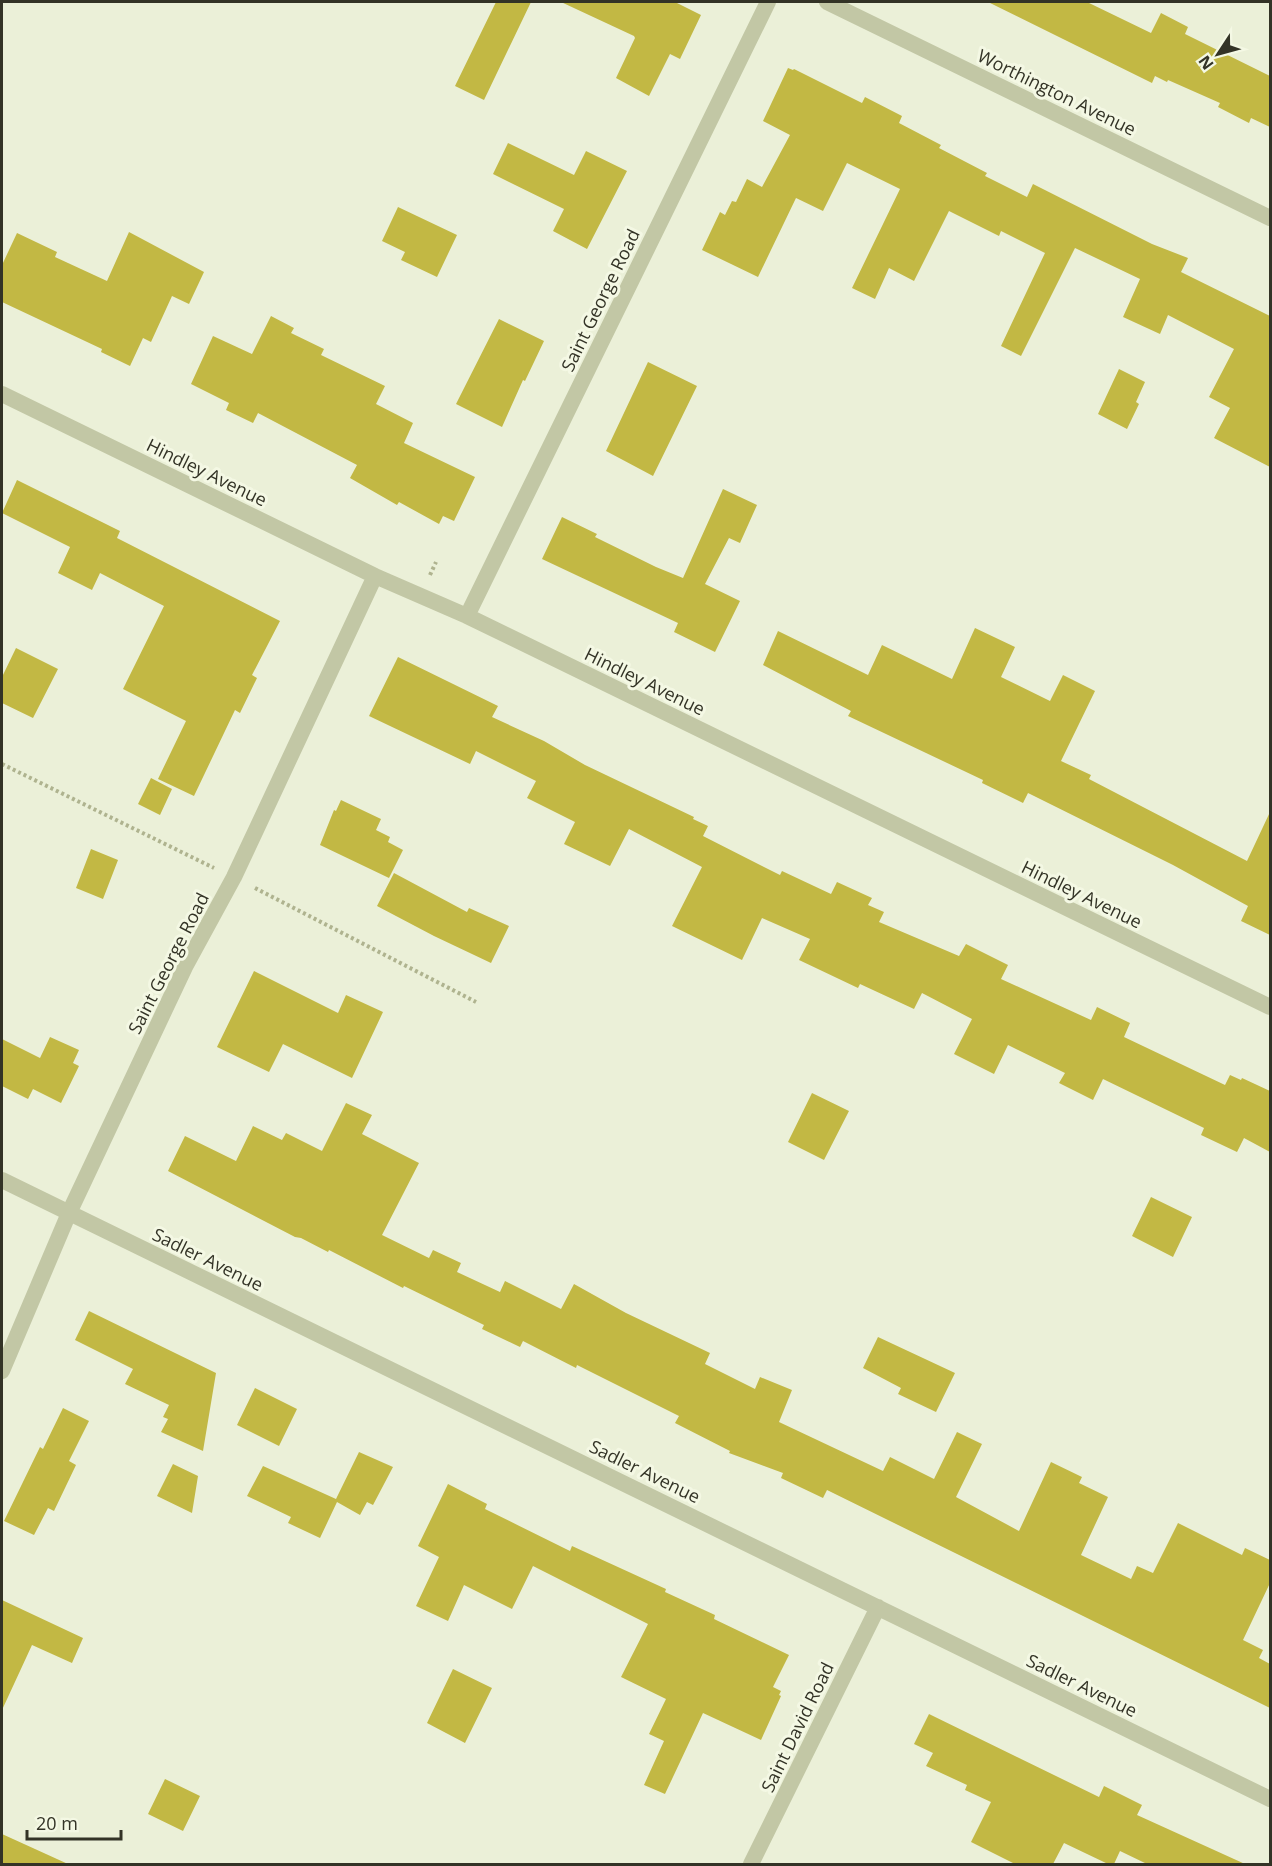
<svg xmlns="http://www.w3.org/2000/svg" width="1272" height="1866" font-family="'Open Sans',sans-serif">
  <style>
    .building { fill: #c2b844 }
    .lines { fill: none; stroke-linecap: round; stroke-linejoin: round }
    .path { stroke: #afb38f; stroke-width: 4; stroke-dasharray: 3 3; stroke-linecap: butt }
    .minor { stroke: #c2c7a5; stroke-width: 16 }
    .tertiary { stroke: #c2c7a5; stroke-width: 16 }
    .labels { text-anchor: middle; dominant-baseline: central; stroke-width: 6; stroke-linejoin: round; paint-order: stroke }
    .street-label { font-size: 18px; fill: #333326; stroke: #f4f8e4 }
  </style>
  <rect width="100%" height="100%" fill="#ebf0d8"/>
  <path class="building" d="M 496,2 L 531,2 L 484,100 L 455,86 Z
    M 561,2 L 675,2 L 701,15 L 680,59 L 670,54 L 649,96 L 616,78 L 635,38 L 634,36 Z
    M 988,2 L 1087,2 L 1151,33 L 1161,13 L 1188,27 L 1185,34 L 1270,76 L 1270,127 L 1251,118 L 1249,123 L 1218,107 L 1220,103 L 1168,80 L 1167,82 L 1155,76 L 1152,83 Z
    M 788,68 L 793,70 L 794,69 L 862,103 L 865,97 L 902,116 L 899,123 L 941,145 L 939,148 L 987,173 L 985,176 L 1027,197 L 1033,184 L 1152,244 L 1188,258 L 1181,272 L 1270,316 L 1270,467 L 1214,438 L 1230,408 L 1209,397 L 1234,349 L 1168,315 L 1160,334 L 1123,317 L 1140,279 L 1075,248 L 1021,356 L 1001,346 L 1045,253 L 1001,231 L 999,236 L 949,211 L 914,281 L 889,268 L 875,299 L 852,288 L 900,189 L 847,163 L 823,211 L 796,198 L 758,277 L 702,250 L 720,212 L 725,215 L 732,201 L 736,202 L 747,179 L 762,187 L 790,135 L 763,121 Z
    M 508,143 L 574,175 L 586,151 L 627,171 L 587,249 L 553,231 L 564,209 L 493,174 Z
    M 398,207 L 457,235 L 437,277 L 401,260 L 405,252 L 382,241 Z
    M 129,232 L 204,272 L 189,304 L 172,296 L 151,342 L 143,338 L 130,366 L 101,352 L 102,349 L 2,302 L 2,265 L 17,233 L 57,252 L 55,257 L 107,281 Z
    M 271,316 L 294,328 L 291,333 L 324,349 L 321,355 L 385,386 L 376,404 L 413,423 L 404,443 L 475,477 L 454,521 L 443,516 L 439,524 L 399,502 L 397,505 L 350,478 L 357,465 L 258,413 L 253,423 L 226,410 L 229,403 L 191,384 L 213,336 L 252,354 Z
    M 499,319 L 544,341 L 525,381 L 523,380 L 502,427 L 456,404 Z
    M 648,362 L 697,386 L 653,476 L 606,451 Z
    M 1119,369 L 1145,382 L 1136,402 L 1139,404 L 1127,429 L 1098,414 Z
    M 17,480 L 120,531 L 117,538 L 280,621 L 252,675 L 257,678 L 240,713 L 235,710 L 194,796 L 158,779 L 186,721 L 123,689 L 164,606 L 100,573 L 92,590 L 58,573 L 70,547 L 2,513 Z
    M 723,489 L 757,505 L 740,543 L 729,538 L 705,584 L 740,601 L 715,652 L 674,632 L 678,623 L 542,559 L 562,517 L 597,534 L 595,537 L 656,567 L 683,578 Z
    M 975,628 L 1015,647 L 1001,677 L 1050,701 L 1063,675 L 1095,691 L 1061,761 L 1091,775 L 1089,779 L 1247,861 L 1270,812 L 1270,935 L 1241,921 L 1248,906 L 1173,865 L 1028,793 L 1023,803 L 982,783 L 983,780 L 848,716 L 851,711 L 763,665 L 778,631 L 868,675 L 882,645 L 952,679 Z
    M 16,648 L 58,669 L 33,718 L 2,703 L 2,677 Z
    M 398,657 L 498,706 L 492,717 L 544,741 L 585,765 L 694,817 L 693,819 L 708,826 L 703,836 L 780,875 L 782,871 L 831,894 L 837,882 L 872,898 L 868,905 L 884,912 L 879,922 L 959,956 L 966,944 L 1008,965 L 1001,979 L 1091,1020 L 1097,1007 L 1130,1023 L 1124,1037 L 1225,1085 L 1230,1075 L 1241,1080 L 1242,1078 L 1270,1091 L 1270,1152 L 1244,1138 L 1237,1152 L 1201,1135 L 1204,1128 L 1103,1079 L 1093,1100 L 1059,1083 L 1065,1073 L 1008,1045 L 994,1074 L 954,1054 L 972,1019 L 922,993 L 914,1009 L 860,984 L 858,988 L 799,960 L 810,939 L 762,918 L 742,960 L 672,926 L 702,867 L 629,829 L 610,866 L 564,844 L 575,822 L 527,798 L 536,781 L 476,751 L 470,764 L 369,716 Z
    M 151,778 L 172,789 L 160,815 L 138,804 Z
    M 341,800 L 381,819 L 376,830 L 390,837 L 388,842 L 403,850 L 389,878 L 320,845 L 334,810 L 336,811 Z
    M 91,849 L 118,860 L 103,899 L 76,888 Z
    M 394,873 L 467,912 L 469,908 L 509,926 L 491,963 L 434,936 L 377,906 Z
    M 254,971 L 338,1013 L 346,995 L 383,1012 L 352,1078 L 283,1044 L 269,1072 L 217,1047 Z
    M 50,1037 L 79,1050 L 73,1063 L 79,1066 L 61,1103 L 33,1089 L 28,1099 L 2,1086 L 2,1039 L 40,1058 Z
    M 812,1093 L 849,1111 L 824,1160 L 788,1142 Z
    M 346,1103 L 372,1115 L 362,1134 L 419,1163 L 382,1235 L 429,1258 L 433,1250 L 461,1263 L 457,1272 L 500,1292 L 505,1281 L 561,1309 L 574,1284 L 626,1313 L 710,1353 L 705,1364 L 755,1389 L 760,1377 L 792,1390 L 779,1422 L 883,1471 L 890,1457 L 934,1479 L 957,1432 L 982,1444 L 956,1497 L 1019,1531 L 1051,1462 L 1082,1477 L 1079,1483 L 1108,1497 L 1081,1555 L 1131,1579 L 1137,1566 L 1153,1573 L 1178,1523 L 1242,1555 L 1245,1548 L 1270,1560 L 1270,1583 L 1243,1640 L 1263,1650 L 1259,1658 L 1270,1664 L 1270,1708 L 827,1490 L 823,1498 L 781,1478 L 783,1473 L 729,1453 L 730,1451 L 675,1423 L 679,1416 L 577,1365 L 576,1368 L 523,1341 L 520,1347 L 482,1329 L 484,1325 L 404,1286 L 403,1288 L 329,1250 L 328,1252 L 301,1238 L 295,1237 L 168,1171 L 185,1136 L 236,1161 L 253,1126 L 282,1140 L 286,1133 L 322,1151 Z
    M 1151,1197 L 1192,1217 L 1173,1257 L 1132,1236 Z
    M 89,1311 L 216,1373 L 203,1451 L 161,1432 L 168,1419 L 163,1417 L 169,1405 L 125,1384 L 133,1369 L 75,1340 Z
    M 878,1337 L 955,1373 L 936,1412 L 898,1394 L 901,1388 L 863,1368 Z
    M 255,1388 L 297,1409 L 279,1446 L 237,1425 Z
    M 63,1408 L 89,1421 L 69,1461 L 76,1465 L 54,1511 L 48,1508 L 34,1535 L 4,1521 L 40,1447 L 43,1449 Z
    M 359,1452 L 393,1467 L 373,1505 L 367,1502 L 360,1515 L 337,1502 L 320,1538 L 288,1523 L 291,1517 L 247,1496 L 263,1466 L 336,1499 Z
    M 173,1464 L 198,1476 L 192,1513 L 157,1496 Z
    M 448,1484 L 487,1504 L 485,1509 L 570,1551 L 572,1546 L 666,1589 L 665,1592 L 715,1615 L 714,1619 L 789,1655 L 773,1687 L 781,1691 L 779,1695 L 781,1696 L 761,1740 L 703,1713 L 665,1794 L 644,1785 L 664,1741 L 649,1734 L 666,1699 L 621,1677 L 648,1624 L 533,1566 L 512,1609 L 464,1585 L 448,1621 L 416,1606 L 439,1557 L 418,1546 Z
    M 2,1600 L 83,1638 L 72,1663 L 32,1645 L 2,1710 Z
    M 453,1669 L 492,1688 L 465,1743 L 427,1723 Z
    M 929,1714 L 1099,1797 L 1104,1786 L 1142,1805 L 1137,1815 L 1245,1864 L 1147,1864 L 1120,1851 L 1114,1864 L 1108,1864 L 1064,1843 L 1053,1864 L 1015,1864 L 971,1842 L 991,1802 L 965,1790 L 967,1785 L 926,1766 L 933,1753 L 914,1744 Z
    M 165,1779 L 200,1796 L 183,1831 L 148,1814 Z
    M 2,1834 L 68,1864 L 2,1864 Z"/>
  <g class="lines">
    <path class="path" d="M 430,575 L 436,562
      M 2,764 L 214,868
      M 255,888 L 476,1002"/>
    <path class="minor" d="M 2,394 L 375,576 L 467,616 L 1270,1007
      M 467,616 L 768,2
      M 2,1180 L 1270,1799
      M 2,1371 L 69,1213 L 185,967 L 234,877 L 375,576
      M 751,1864 L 878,1607"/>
    <path class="tertiary" d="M 827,2 L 1270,218"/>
  </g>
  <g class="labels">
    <g class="street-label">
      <text transform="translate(1057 92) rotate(26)">Worthington Avenue</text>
      <text transform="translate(600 300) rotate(-64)">Saint George Road</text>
      <text transform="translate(207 472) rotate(26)">Hindley Avenue</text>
      <text transform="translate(645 681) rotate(26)">Hindley Avenue</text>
      <text transform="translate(1082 894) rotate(26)">Hindley Avenue</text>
      <text transform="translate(168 963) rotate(-63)">Saint George Road</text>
      <text transform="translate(208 1259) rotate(26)">Sadler Avenue</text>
      <text transform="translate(645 1471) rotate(26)">Sadler Avenue</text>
      <text transform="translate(1082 1685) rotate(26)">Sadler Avenue</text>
      <text transform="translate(797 1727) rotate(-64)">Saint David Road</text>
    </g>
  </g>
  <rect width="1272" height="1866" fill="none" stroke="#333326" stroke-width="6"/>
  <g transform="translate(1218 54) rotate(234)" stroke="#f4f8e4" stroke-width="4.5" paint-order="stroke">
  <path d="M0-4.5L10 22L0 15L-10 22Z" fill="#333326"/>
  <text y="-9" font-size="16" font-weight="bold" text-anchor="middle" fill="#333326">N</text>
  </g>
  <path d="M27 1830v9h94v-9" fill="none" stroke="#333326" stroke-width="3"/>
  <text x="36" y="1830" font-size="18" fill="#333326" stroke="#f4f8e4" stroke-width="4.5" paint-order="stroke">20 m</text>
</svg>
